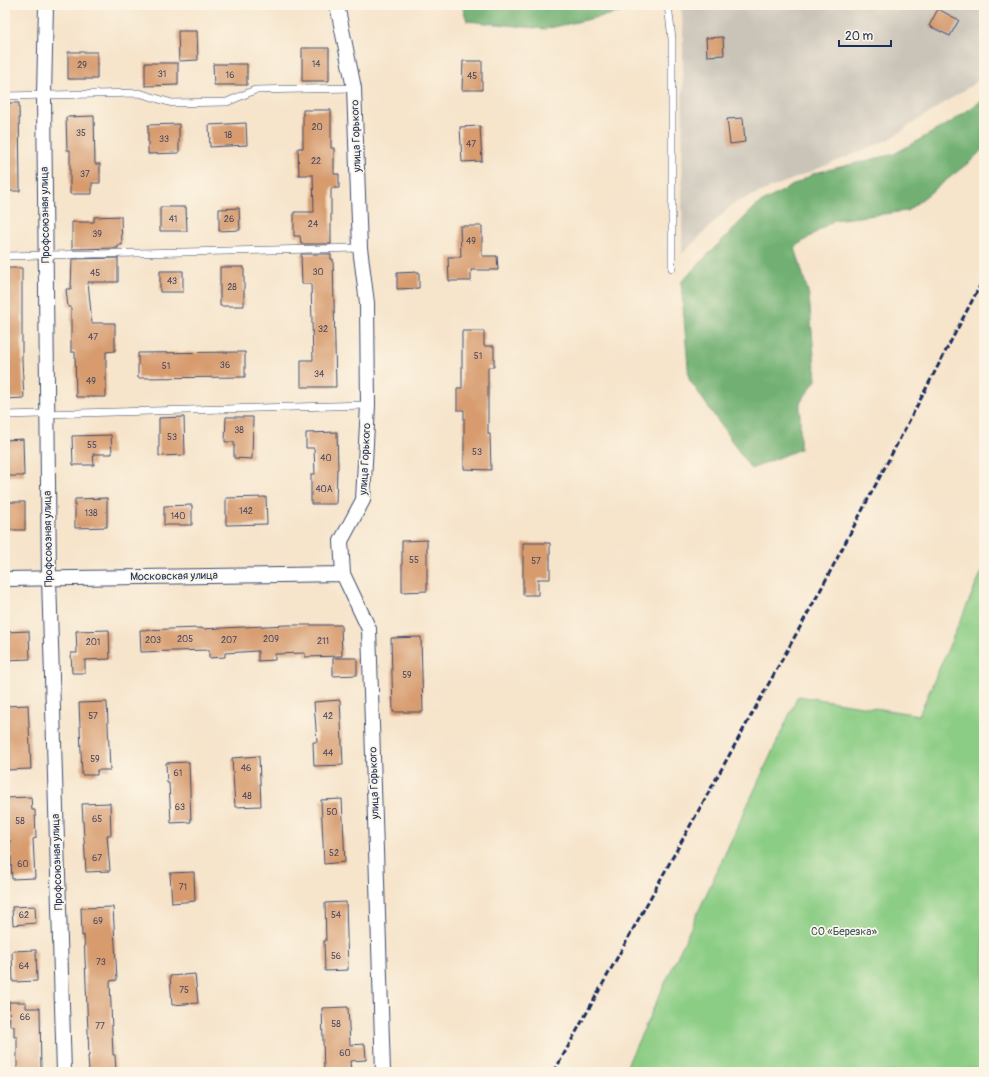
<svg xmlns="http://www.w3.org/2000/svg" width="989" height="1077" font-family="Pangolin,sans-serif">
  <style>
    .industrial { fill: #c9c3b8 }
    .green { fill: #8ccd85; stroke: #547e72 }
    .forest { fill: #71b072; stroke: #467068 }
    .building { fill: #d79b6e }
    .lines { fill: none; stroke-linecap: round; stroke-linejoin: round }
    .service-casing { stroke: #3c4a6e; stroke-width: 8 }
    .minor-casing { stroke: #3c4a6e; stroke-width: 16 }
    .service { stroke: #fff; stroke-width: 7 }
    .minor { stroke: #fff; stroke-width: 14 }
    .rail { stroke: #1b2f5e; stroke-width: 3; stroke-dasharray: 6 3; stroke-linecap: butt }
    .labels { text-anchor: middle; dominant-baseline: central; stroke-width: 3.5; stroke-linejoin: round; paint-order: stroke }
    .number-label { font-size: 9px; fill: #4a4a62 }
    .street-label { font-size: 11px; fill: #1b2f5e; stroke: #fcf5e5 }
    .park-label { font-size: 11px; fill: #375668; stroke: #fcf5e5 }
  </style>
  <rect width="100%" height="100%" fill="#fcf5e5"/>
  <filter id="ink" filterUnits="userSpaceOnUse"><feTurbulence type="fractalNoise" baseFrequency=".025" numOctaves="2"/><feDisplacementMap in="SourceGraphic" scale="8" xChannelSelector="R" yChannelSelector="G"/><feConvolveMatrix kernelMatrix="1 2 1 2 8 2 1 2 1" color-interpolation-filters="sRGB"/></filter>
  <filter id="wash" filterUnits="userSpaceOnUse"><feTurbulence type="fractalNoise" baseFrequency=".012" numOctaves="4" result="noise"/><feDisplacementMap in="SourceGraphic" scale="16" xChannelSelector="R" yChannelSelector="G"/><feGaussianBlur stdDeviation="0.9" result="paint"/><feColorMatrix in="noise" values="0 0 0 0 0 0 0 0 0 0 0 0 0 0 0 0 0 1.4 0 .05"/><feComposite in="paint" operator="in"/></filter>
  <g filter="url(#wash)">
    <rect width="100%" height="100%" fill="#f6e4cb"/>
    <path class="industrial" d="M 681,5 L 984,5 L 984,77 L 888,140 L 734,203 L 682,254 L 683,28 Z"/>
    <path class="green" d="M 982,571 L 984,571 L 984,1072 L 624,1072 L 798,696 L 919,715 Z"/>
    <path class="forest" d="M 462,5 L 617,5 L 622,12 L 545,29 L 467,21 Z
      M 984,99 L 984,148 L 972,160 L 907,211 L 834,220 L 795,247 L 809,296 L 816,380 L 800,403 L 800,449 L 751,469 L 689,379 L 681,282 L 757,205 L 815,173 L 894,154 L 951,122 Z"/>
    <g id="blocks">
      <path class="building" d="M 938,9 L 959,20 L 950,36 L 929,26 Z
        M 178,31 L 197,31 L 198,60 L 179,61 Z
        M 723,37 L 724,55 L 707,56 L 706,38 Z
        M 302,48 L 329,48 L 329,81 L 302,81 Z
        M 68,52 L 97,52 L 97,79 L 68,79 Z
        M 463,61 L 482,61 L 482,90 L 462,90 Z
        M 145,63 L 178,63 L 178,85 L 145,86 Z
        M 213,64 L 247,64 L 247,85 L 214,85 Z
        M 5,103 L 19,103 L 20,191 L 5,191 Z
        M 303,110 L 331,110 L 331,148 L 334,148 L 334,174 L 339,174 L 339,188 L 331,188 L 331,244 L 301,244 L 300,236 L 294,236 L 294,212 L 314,212 L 313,175 L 299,175 L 298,148 L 303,148 Z
        M 94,116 L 95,164 L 100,164 L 100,183 L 92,183 L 92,194 L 70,194 L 70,150 L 67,150 L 66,117 Z
        M 743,118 L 745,142 L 730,144 L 727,119 Z
        M 246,123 L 247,145 L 210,147 L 209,125 Z
        M 179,124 L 179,153 L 148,154 L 148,125 Z
        M 480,126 L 482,161 L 462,162 L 460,127 Z
        M 160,207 L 186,207 L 187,231 L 160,231 Z
        M 239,208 L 240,230 L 219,231 L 219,209 Z
        M 121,216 L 122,245 L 118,245 L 118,248 L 72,249 L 72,222 L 94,222 L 94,217 Z
        M 460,226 L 482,226 L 482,256 L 497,256 L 498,270 L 471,270 L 471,281 L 449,281 L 448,257 L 461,257 Z
        M 301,254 L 331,254 L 331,259 L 333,259 L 336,387 L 301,387 L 301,360 L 313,360 L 311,284 L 302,284 Z
        M 118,258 L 118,282 L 88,282 L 92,323 L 115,323 L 115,351 L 106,352 L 106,397 L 76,397 L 75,352 L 71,352 L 71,307 L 68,307 L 66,289 L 71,289 L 72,259 Z
        M 220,267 L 244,267 L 244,306 L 220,306 Z
        M 5,268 L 22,268 L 22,360 L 24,398 L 5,399 Z
        M 160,271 L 183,271 L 183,292 L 160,292 Z
        M 419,272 L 419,288 L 397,289 L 397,273 Z
        M 462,331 L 484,331 L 484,346 L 494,346 L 494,367 L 488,367 L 488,434 L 490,434 L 491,470 L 464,469 L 464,410 L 457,410 L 457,388 L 462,388 Z
        M 245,352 L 245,377 L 138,378 L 138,353 Z
        M 184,417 L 185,455 L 159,456 L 159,418 Z
        M 226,417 L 253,417 L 252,459 L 234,458 L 234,442 L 225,442 Z
        M 337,432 L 338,469 L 337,469 L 336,504 L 311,504 L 311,474 L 315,474 L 314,448 L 306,448 L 306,433 Z
        M 111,435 L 112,454 L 93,454 L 94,465 L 73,465 L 72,436 Z
        M 23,439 L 24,476 L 5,476 L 5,440 Z
        M 266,497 L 267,524 L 226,525 L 226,498 Z
        M 107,498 L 107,527 L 75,528 L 75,499 Z
        M 5,502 L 25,502 L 25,530 L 5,530 Z
        M 192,505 L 192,525 L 164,525 L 164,506 Z
        M 427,540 L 427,591 L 402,592 L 402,541 Z
        M 523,543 L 550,543 L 550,579 L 538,579 L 538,595 L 523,595 Z
        M 287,625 L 341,625 L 342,656 L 305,657 L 305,653 L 275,654 L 275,660 L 258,661 L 258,651 L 225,653 L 225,657 L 209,658 L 209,650 L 141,652 L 140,630 L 201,628 L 201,629 Z
        M 109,630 L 110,659 L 85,660 L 85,673 L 72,673 L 71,653 L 77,653 L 76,631 Z
        M 29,631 L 30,659 L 5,660 L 5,632 Z
        M 421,637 L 423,712 L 393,712 L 391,638 Z
        M 333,658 L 357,658 L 357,675 L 333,676 Z
        M 340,700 L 343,765 L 314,766 L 313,742 L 317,742 L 314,702 Z
        M 107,702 L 110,770 L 97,770 L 97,775 L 82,775 L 79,703 Z
        M 28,705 L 31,769 L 5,770 L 5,706 Z
        M 259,756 L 261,806 L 235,807 L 232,758 Z
        M 189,762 L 191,822 L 171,823 L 169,783 L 167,783 L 166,763 Z
        M 31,797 L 32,810 L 35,810 L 36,838 L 33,839 L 35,878 L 12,879 L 10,840 L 5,840 L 5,798 Z
        M 342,799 L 345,862 L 324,864 L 321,800 Z
        M 110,803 L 111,835 L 107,835 L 110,871 L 86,872 L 82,804 Z
        M 194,872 L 195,901 L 172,903 L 170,873 Z
        M 346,902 L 348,970 L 325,971 L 324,941 L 326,941 L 325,903 Z
        M 35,906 L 36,923 L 13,925 L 12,907 Z
        M 113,907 L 117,980 L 110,981 L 113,1055 L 115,1055 L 116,1072 L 89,1072 L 88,1056 L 89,1056 L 84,935 L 82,936 L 81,908 Z
        M 36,950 L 37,981 L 13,982 L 12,951 Z
        M 195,974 L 198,1003 L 172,1005 L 170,976 Z
        M 9,1002 L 26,1002 L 26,1008 L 40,1008 L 41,1072 L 17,1072 L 17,1037 L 14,1037 L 14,1026 L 10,1026 Z
        M 348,1007 L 350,1045 L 365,1044 L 366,1060 L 350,1061 L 351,1072 L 324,1072 L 322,1008 Z"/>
    </g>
  </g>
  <g filter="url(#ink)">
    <use href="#blocks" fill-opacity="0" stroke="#3c4a6e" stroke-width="1"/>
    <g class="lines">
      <defs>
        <path id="service" d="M 668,5 L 672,39 L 672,268
          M 5,96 L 139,93 L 172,103 L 227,102 L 255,90 L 354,88
          M 5,256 L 360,248
          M 5,415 L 368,405"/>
        <path id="minor" d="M 46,5 L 44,95 L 49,578 L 64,1072
          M 337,5 L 354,88 L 360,248 L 367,303 L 368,405 L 363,500 L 341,541 L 343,574 L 369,629 L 383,1072
          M 5,579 L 343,574"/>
      </defs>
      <use href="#service" class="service-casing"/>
      <use href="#minor" class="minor-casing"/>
      <use href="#service" class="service"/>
      <use href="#minor" class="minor"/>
      <path class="rail" d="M 554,1072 L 820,591 L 984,278"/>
    </g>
  </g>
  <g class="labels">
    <g class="number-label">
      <text x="316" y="64">14</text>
      <text x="82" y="65">29</text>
      <text x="162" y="74">31</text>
      <text x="230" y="75">16</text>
      <text x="472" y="76">45</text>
      <text x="317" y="127">20</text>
      <text x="81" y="133">35</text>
      <text x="228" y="135">18</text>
      <text x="164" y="139">33</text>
      <text x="471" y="144">47</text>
      <text x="316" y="161">22</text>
      <text x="85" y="174">37</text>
      <text x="173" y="219">41</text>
      <text x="229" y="219">26</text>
      <text x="313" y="224">24</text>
      <text x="97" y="234">39</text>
      <text x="471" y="241">49</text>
      <text x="318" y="272">30</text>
      <text x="95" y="273">45</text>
      <text x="172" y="281">43</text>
      <text x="232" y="287">28</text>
      <text x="323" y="329">32</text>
      <text x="93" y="337">47</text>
      <text x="478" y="356">51</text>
      <text x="225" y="365">36</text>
      <text x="166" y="366">51</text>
      <text x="319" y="374">34</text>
      <text x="91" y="381">49</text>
      <text x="239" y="430">38</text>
      <text x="172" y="437">53</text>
      <text x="92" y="445">55</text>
      <text x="477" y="452">53</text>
      <text x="326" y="458">40</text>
      <text x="324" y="489">40А</text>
      <text x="246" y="511">142</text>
      <text x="91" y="513">138</text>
      <text x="178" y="516">140</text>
      <text x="414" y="560">55</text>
      <text x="536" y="561">57</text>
      <text x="185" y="639">205</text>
      <text x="271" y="639">209</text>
      <text x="153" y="640">203</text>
      <text x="229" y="640">207</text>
      <text x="323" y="641">211</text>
      <text x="93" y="642">201</text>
      <text x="407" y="675">59</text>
      <text x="93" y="716">57</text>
      <text x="328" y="716">42</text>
      <text x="328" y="753">44</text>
      <text x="95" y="759">59</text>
      <text x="246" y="768">46</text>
      <text x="178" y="773">61</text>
      <text x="247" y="796">48</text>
      <text x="180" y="807">63</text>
      <text x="332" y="812">50</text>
      <text x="97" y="819">65</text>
      <text x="20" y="821">58</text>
      <text x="334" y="853">52</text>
      <text x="97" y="858">67</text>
      <text x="23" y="864">60</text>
      <text x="183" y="887">71</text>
      <text x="24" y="915">62</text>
      <text x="336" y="915">54</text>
      <text x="98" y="921">69</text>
      <text x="336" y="956">56</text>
      <text x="101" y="962">73</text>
      <text x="24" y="966">64</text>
      <text x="184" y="990">75</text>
      <text x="25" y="1017">66</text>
      <text x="336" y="1024">58</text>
      <text x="100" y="1026">77</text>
      <text x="345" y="1053">60</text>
    </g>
    <g class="street-label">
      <text transform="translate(356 136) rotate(-92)">улица Горького</text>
      <text transform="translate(45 215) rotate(-91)">Профсоюзная улица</text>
      <text transform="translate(365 459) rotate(-87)">улица Горького</text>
      <text transform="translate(48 539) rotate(-91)">Профсоюзная улица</text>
      <text transform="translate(174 576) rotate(-1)">Московская улица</text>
      <text transform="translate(374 783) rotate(-92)">улица Горького</text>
      <text transform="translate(57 862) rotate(-92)">Профсоюзная улица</text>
    </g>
    <g class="park-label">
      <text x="844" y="931">СО «Березка»</text>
    </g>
  </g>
  <rect width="989" height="1077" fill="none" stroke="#fcf5e5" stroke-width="20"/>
  <path d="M839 40v6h52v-6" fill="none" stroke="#1b2f5e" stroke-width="2"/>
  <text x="845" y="40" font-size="12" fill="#1b2f5e" stroke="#fcf5e5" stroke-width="3" paint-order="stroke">20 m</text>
</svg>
